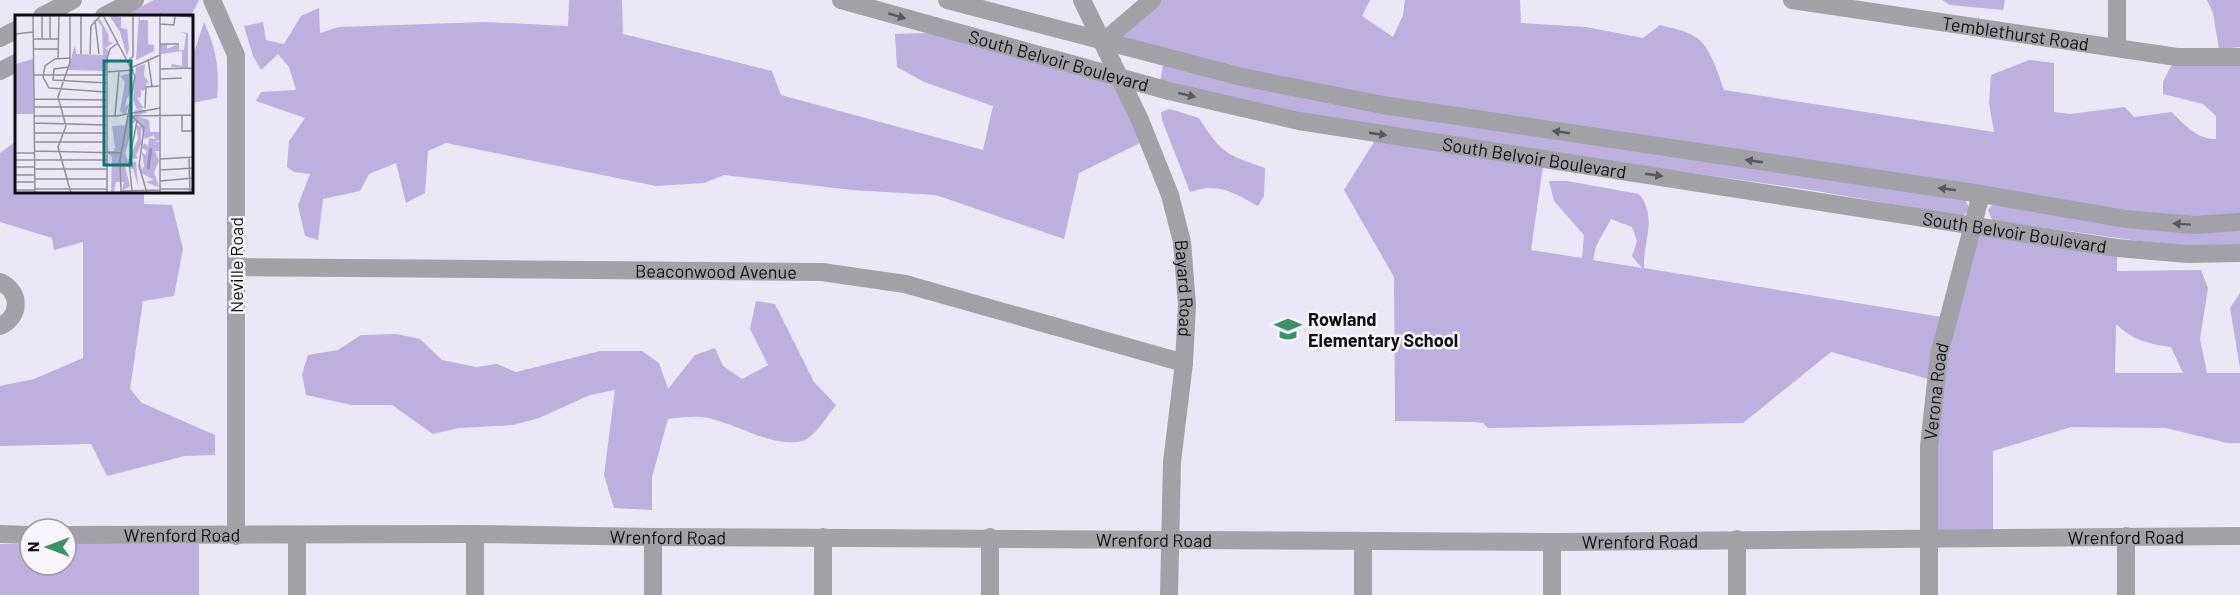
<svg xmlns="http://www.w3.org/2000/svg" width="2240" height="595" font-family="Barlow,sans-serif">
  <style>
    .green { fill: #beafde; fill-rule: evenodd }
    .lines { fill: none; stroke-linecap: round; stroke-linejoin: round }
    .minor { stroke: #a2a1a7; stroke-width: 18 }
    .oneway { fill: #58575c }
    .labels { text-anchor: middle; dominant-baseline: central; stroke-width: 5; stroke-linejoin: round; paint-order: stroke }
    .street-label { font-size: 18px; fill: #0f0d12; stroke: #f8f5fe }
    .poi-label { font-size: 18px; font-weight: bold; fill: #0f0d12; stroke: #f8f5fe; text-anchor: start }
    .inset-river { fill: none; stroke: #9b8dba; stroke-width: 3 }
    .inset-road { fill: none; stroke: #93909b; stroke-width: 1.5 }
    .view { fill: #0f766e; fill-opacity: 0.15; stroke: #0f766e; stroke-width: 3 }
    .inset-edge { fill: none; stroke: #0f0d12; stroke-width: 3 }
  </style>
  <rect width="100%" height="100%" fill="#ebe7f6"/>
  <path class="green" d="M 154,0 L 199,0 L 192,14 L 177,16 L 164,13 L 162,16 L 122,16 Z
    M 569,0 L 622,0 L 623,34 L 772,71 L 781,95 L 983,150 L 993,106 L 924,82 L 897,67 L 895,34 L 926,33 L 1118,76 L 1148,139 L 1079,173 L 1064,239 L 936,195 L 852,190 L 724,175 L 704,183 L 656,186 L 446,143 L 428,151 L 425,193 L 406,203 L 396,163 L 369,174 L 360,191 L 323,199 L 318,240 L 305,236 L 298,205 L 310,174 L 294,172 L 287,167 L 289,141 L 305,118 L 256,101 L 261,92 L 296,90 L 289,67 L 278,54 L 261,70 L 253,56 L 244,26 L 263,22 L 266,40 L 284,44 L 301,16 L 319,8 L 320,33 L 339,27 L 486,22 L 568,26 Z
    M 1152,0 L 1370,0 L 1362,16 L 1393,37 L 1403,15 L 1405,0 L 1520,0 L 1521,23 L 1586,27 L 1643,38 L 1660,25 C 1671,28 1688,31 1697,38 C 1711,48 1718,74 1724,90 L 1994,132 L 1989,103 L 1991,75 L 2029,60 L 2054,63 L 2054,112 L 2070,114 L 2125,107 L 2134,117 L 2172,112 C 2183,124 2198,140 2216,139 L 2216,116 L 2203,104 L 2163,94 L 2163,82 L 2172,64 L 2240,65 L 2240,222 L 2194,225 L 1446,116 L 1103,42 Z
    M 1942,0 L 2005,0 L 2003,10 L 1950,5 Z
    M 2207,0 L 2240,0 L 2240,47 L 2219,49 L 2213,13 Z
    M 204,22 C 216,48 220,70 217,98 L 192,103 L 192,59 Z
    M 1163,65 L 1964,198 L 1970,209 L 1964,215 L 1955,215 L 1811,190 L 1357,125 L 1160,81 Z
    M 1170,109 L 1199,118 C 1222,154 1225,154 1265,168 L 1264,196 L 1258,206 C 1233,193 1220,182 1190,192 L 1162,120 L 1161,112 Z
    M 1379,134 L 1544,159 L 1531,250 L 1582,258 L 1584,235 L 1554,201 L 1549,181 L 1567,181 L 1639,194 C 1658,218 1643,240 1644,268 L 1948,318 L 1971,226 L 2117,248 L 2117,271 L 2201,270 L 2208,288 L 2200,339 L 2207,373 L 2240,373 L 2240,443 L 2227,443 L 2166,428 L 2071,427 L 1993,451 L 1993,537 L 1929,538 L 1936,381 L 1831,352 L 1743,423 L 1488,428 L 1483,423 L 1474,422 L 1395,421 L 1394,277 L 1344,190 ZM 1611,219 L 1632,227 L 1637,241 L 1632,256 L 1642,268 L 1593,260 L 1596,246 ZM 2116,324 C 2132,340 2149,344 2171,347 L 2183,373 L 2115,373 Z
    M 16,141 L 16,192 L 144,192 L 144,204 L 172,205 L 183,249 L 174,296 L 143,301 L 130,389 L 142,403 L 215,435 L 215,455 L 185,456 L 107,476 L 91,444 L 0,446 L 0,386 L 34,379 L 83,358 L 83,242 L 54,250 L 52,238 L 0,222 L 0,153 Z
    M 1992,205 L 2240,229 L 2240,247 L 2223,249 L 2139,241 L 1992,220 L 1988,210 Z
    M 2240,293 L 2240,368 L 2230,308 Z
    M 756,301 L 775,304 L 814,382 L 836,405 C 828,415 816,435 805,440 C 774,451 733,420 701,417 C 690,416 678,418 668,419 L 652,477 L 652,510 L 614,508 L 604,475 L 615,390 L 590,395 L 539,418 L 513,425 L 459,428 L 433,434 L 392,405 L 352,405 L 306,395 L 302,374 L 308,355 L 338,350 L 361,335 L 396,334 L 420,339 L 442,360 L 476,367 L 497,364 L 516,372 L 600,351 L 642,351 L 659,363 L 668,389 L 695,355 L 715,348 L 723,366 L 742,379 L 768,365 L 750,329 Z
    M 0,544 L 30,544 L 30,565 L 66,565 L 66,544 L 199,544 L 199,595 L 0,595 Z"/>
  <g class="lines">
    <g class="minor">
      <path d="M 212,0 L 236,55 L 236,536"/>
      <path id="s1" d="M 841,0 L 1169,91 L 1299,121 L 2117,248 L 2188,254 L 2240,253"/>
      <path d="M 947,0 L 1242,77 L 1383,105 L 1981,194 L 2126,219 L 2194,225 L 2240,222"/>
      <path id="s2" d="M 1082,0 L 1140,120 L 1170,195 L 1182,242 L 1187,305 L 1184,363 L 1172,462 L 1169,595"/>
      <path id="s3" d="M 1792,0 L 2177,57 L 2240,57"/>
      <path d="M 42,16 L 73,0"/>
      <path d="M 104,16 L 135,0"/>
      <path d="M 0,38 L 16,30"/>
      <path d="M 1103,42 L 1152,0"/>
      <path d="M 2117,47 L 2117,0"/>
      <path d="M 0,71 L 16,63"/>
      <path id="s4" d="M 236,267 L 822,272 L 905,284 L 1184,363"/>
      <path d="M 0,282 C 21,291 21,317 0,326"/>
      <path d="M 0,534 L 30,535"/>
      <path id="s5" d="M 66,535 L 475,534 L 653,537 L 1552,542 L 2240,536"/>
      <path d="M 1363,541 L 1363,595"/>
      <path d="M 1552,542 L 1552,595"/>
      <path d="M 297,595 L 297,536"/>
      <path d="M 475,595 L 475,534"/>
      <path d="M 653,595 L 653,537"/>
      <path d="M 823,595 L 823,537"/>
      <path d="M 990,595 L 990,537"/>
      <path d="M 1737,595 L 1737,539"/>
      <path id="s6" d="M 1929,595 L 1929,446 L 1939,355 L 1981,194"/>
      <path d="M 2126,595 L 2126,536"/>
    </g>
  </g>
  <defs><path id="oneway-solid" d="M-6-.8H1V-3.2L6.5 0L1 3.2V.8H-6Z" transform="scale(1.5)"/></defs>
  <g class="oneway">
    <use href="#oneway-solid" transform="translate(897 16) rotate(16)"/>
    <use href="#oneway-solid" transform="translate(1187 95) rotate(14)"/>
    <use href="#oneway-solid" transform="translate(1561 132) rotate(-172)"/>
    <use href="#oneway-solid" transform="translate(1378 134) rotate(8)"/>
    <use href="#oneway-solid" transform="translate(1754 161) rotate(-172)"/>
    <use href="#oneway-solid" transform="translate(1654 175) rotate(8)"/>
    <use href="#oneway-solid" transform="translate(1947 189) rotate(-172)"/>
    <use href="#oneway-solid" transform="translate(2182 224) rotate(-176)"/>
  </g>
  <defs>
    <symbol id="school-bare" viewBox="-9 -9 18 18"><path d="M0-5L7-2L0 1L-7-2ZM-4 1L0 2.5L4 1V4Q0 6-4 4Z" fill="#3c9164" stroke="#f8f5fe" stroke-width="2.5" paint-order="stroke"/></symbol>
  </defs>
  <g fill-rule="evenodd">
    <use href="#school-bare" x="1269" y="310" width="38" height="38"/>
  </g>
  <g class="labels">
    <g class="street-label">
      <text stroke="none"><textPath href="#s3" startOffset="226">Temblethurst Road</textPath></text>
      <text stroke="none"><textPath href="#s1" startOffset="226">South Belvoir Boulevard</textPath></text>
      <text stroke="none"><textPath href="#s1" startOffset="712">South Belvoir Boulevard</textPath></text>
      <text stroke="none"><textPath href="#s1" startOffset="1198">South Belvoir Boulevard</textPath></text>
      <text transform="translate(236 265) rotate(-90)">Neville Road</text>
      <text stroke="none"><textPath href="#s4" startOffset="480">Beaconwood Avenue</textPath></text>
      <text stroke="none"><textPath href="#s2" startOffset="309">Bayard Road</textPath></text>
      <text stroke="none"><textPath href="#s6" startOffset="204">Verona Road</textPath></text>
      <text stroke="none"><textPath href="#s5" startOffset="116">Wrenford Road</textPath></text>
      <text stroke="none"><textPath href="#s5" startOffset="2060">Wrenford Road</textPath></text>
      <text stroke="none"><textPath href="#s5" startOffset="602">Wrenford Road</textPath></text>
      <text stroke="none"><textPath href="#s5" startOffset="1088">Wrenford Road</textPath></text>
      <text stroke="none"><textPath href="#s5" startOffset="1574">Wrenford Road</textPath></text>
    </g>
    <g class="poi-label">
      <text x="1308" y="319">Rowland<tspan x="1308" dy="21">Elementary School</tspan></text>
    </g>
  </g>
  <g transform="translate(15 15)">
    <rect width="178" height="178" fill="#ebe7f6"/>
    <path d="M 94,0 L 106,2 L 106,13 L 112,14 L 114,34 L 112,41 L 105,17 ZM 124,0 L 125,5 L 133,5 L 133,29 L 139,30 L 139,36 L 121,45 ZM 85,4 L 94,21 L 93,26 L 98,28 L 90,33 L 94,36 L 91,56 L 53,55 L 60,30 L 61,39 L 88,40 L 87,12 L 82,5 ZM 166,17 L 173,18 L 173,53 L 156,52 L 157,49 L 167,51 L 167,36 L 146,39 L 145,29 L 152,29 L 152,34 L 164,29 L 164,35 L 169,35 L 171,19 ZM 18,44 L 18,99 L 0,99 L 0,49 ZM 130,49 L 129,61 L 136,70 L 132,67 L 129,76 L 126,75 L 126,82 L 122,83 L 129,93 L 122,94 L 118,85 L 121,52 ZM 115,58 L 115,72 L 119,73 L 112,83 L 110,92 L 115,88 L 110,100 L 105,96 L 110,67 L 105,61 ZM 126,94 L 133,97 L 121,101 L 134,105 L 135,117 L 145,117 L 145,125 L 140,127 L 144,127 L 144,136 L 140,136 L 144,146 L 139,157 L 144,172 L 130,167 L 139,165 L 126,158 L 125,154 L 125,148 L 127,155 L 129,151 L 127,137 L 130,140 L 132,136 L 127,133 L 129,128 L 133,131 L 134,123 L 140,124 L 139,120 L 130,124 L 126,113 L 126,129 L 121,141 L 124,143 L 118,144 L 116,139 L 123,124 L 121,110 L 128,111 L 121,106 L 115,111 L 118,112 L 110,138 L 114,149 L 121,146 L 123,171 L 118,154 L 110,151 L 115,171 L 107,176 L 109,167 L 101,167 L 99,177 L 103,178 L 96,178 L 97,142 L 91,136 L 99,136 L 100,132 L 97,111 L 110,110 L 114,98 L 119,101 L 120,95 Z" fill="#beafde"/>
    <path class="inset-river" d="M 133,154 L 136,133"/>
    <path class="inset-road" d="M 18,0 L 20,178M 27,0 L 27,24M 35,0 L 35,24M 55,0 L 55,47 L 43,82 L 51,111 L 43,132 L 56,178M 66,0 L 66,39M 88,0 L 120,61 L 105,145 L 106,178M 152,0 L 179,2M 80,5 L 84,39M 145,9 L 159,10 L 160,1M 0,19 L 18,17M 18,24 L 44,24M 145,29 L 164,29M 19,34 L 44,34M 75,39 L 76,11 L 86,0M 43,43 L 44,0M 55,43 L 40,44 L 30,51 L 28,62 L 34,73 L 91,77M 133,44 L 137,71M 113,46 L 118,41 L 118,0M 54,52 L 39,54 L 38,65 L 92,68M 116,53 L 145,40M 145,54 L 177,53M 91,57 L 119,55M 18,60 L 91,60M 145,64 L 167,63M 19,84 L 91,85M 19,92 L 91,92M 130,93 L 131,72 L 144,71M 114,98 L 129,113 L 124,151 L 132,178M 167,100 L 167,116 L 178,116M 19,101 L 102,101 L 145,93M 100,101 L 104,57M 118,101 L 177,100M 19,108 L 91,110M 177,116 L 178,12M 19,118 L 91,118M 19,127 L 91,127M 20,136 L 107,138M 0,138 L 19,138M 174,142 L 175,178M 145,144 L 179,142M 0,145 L 92,145M 0,152 L 19,152M 20,154 L 92,154M 145,155 L 179,153M 0,160 L 20,160M 20,164 L 92,164M 145,166 L 179,163M 0,167 L 19,167M 20,174 L 92,174M 145,174 L 179,174M 0,175 L 20,175M 117,175 L 114,147 L 122,106M 107,176 L 145,175M 92,178 L 92,44 L 95,34 L 103,28M 145,178 L 145,0"/>
    <path class="view" d="M 89,46 L 116,46 L 116,150 L 89,150 Z"/>
    <rect width="178" height="178" class="inset-edge"/>
  </g>
  <g transform="translate(48 547) rotate(270)"><circle r="28" fill="#f8f5fe" stroke="#9b98a0" stroke-width="1.5"/>
  <path d="M0-4.5L10 22L0 15L-10 22Z" fill="#3c9164"/>
  <text y="-9" font-size="16" font-weight="bold" text-anchor="middle" fill="#0f0d12">N</text>
  </g>
</svg>
